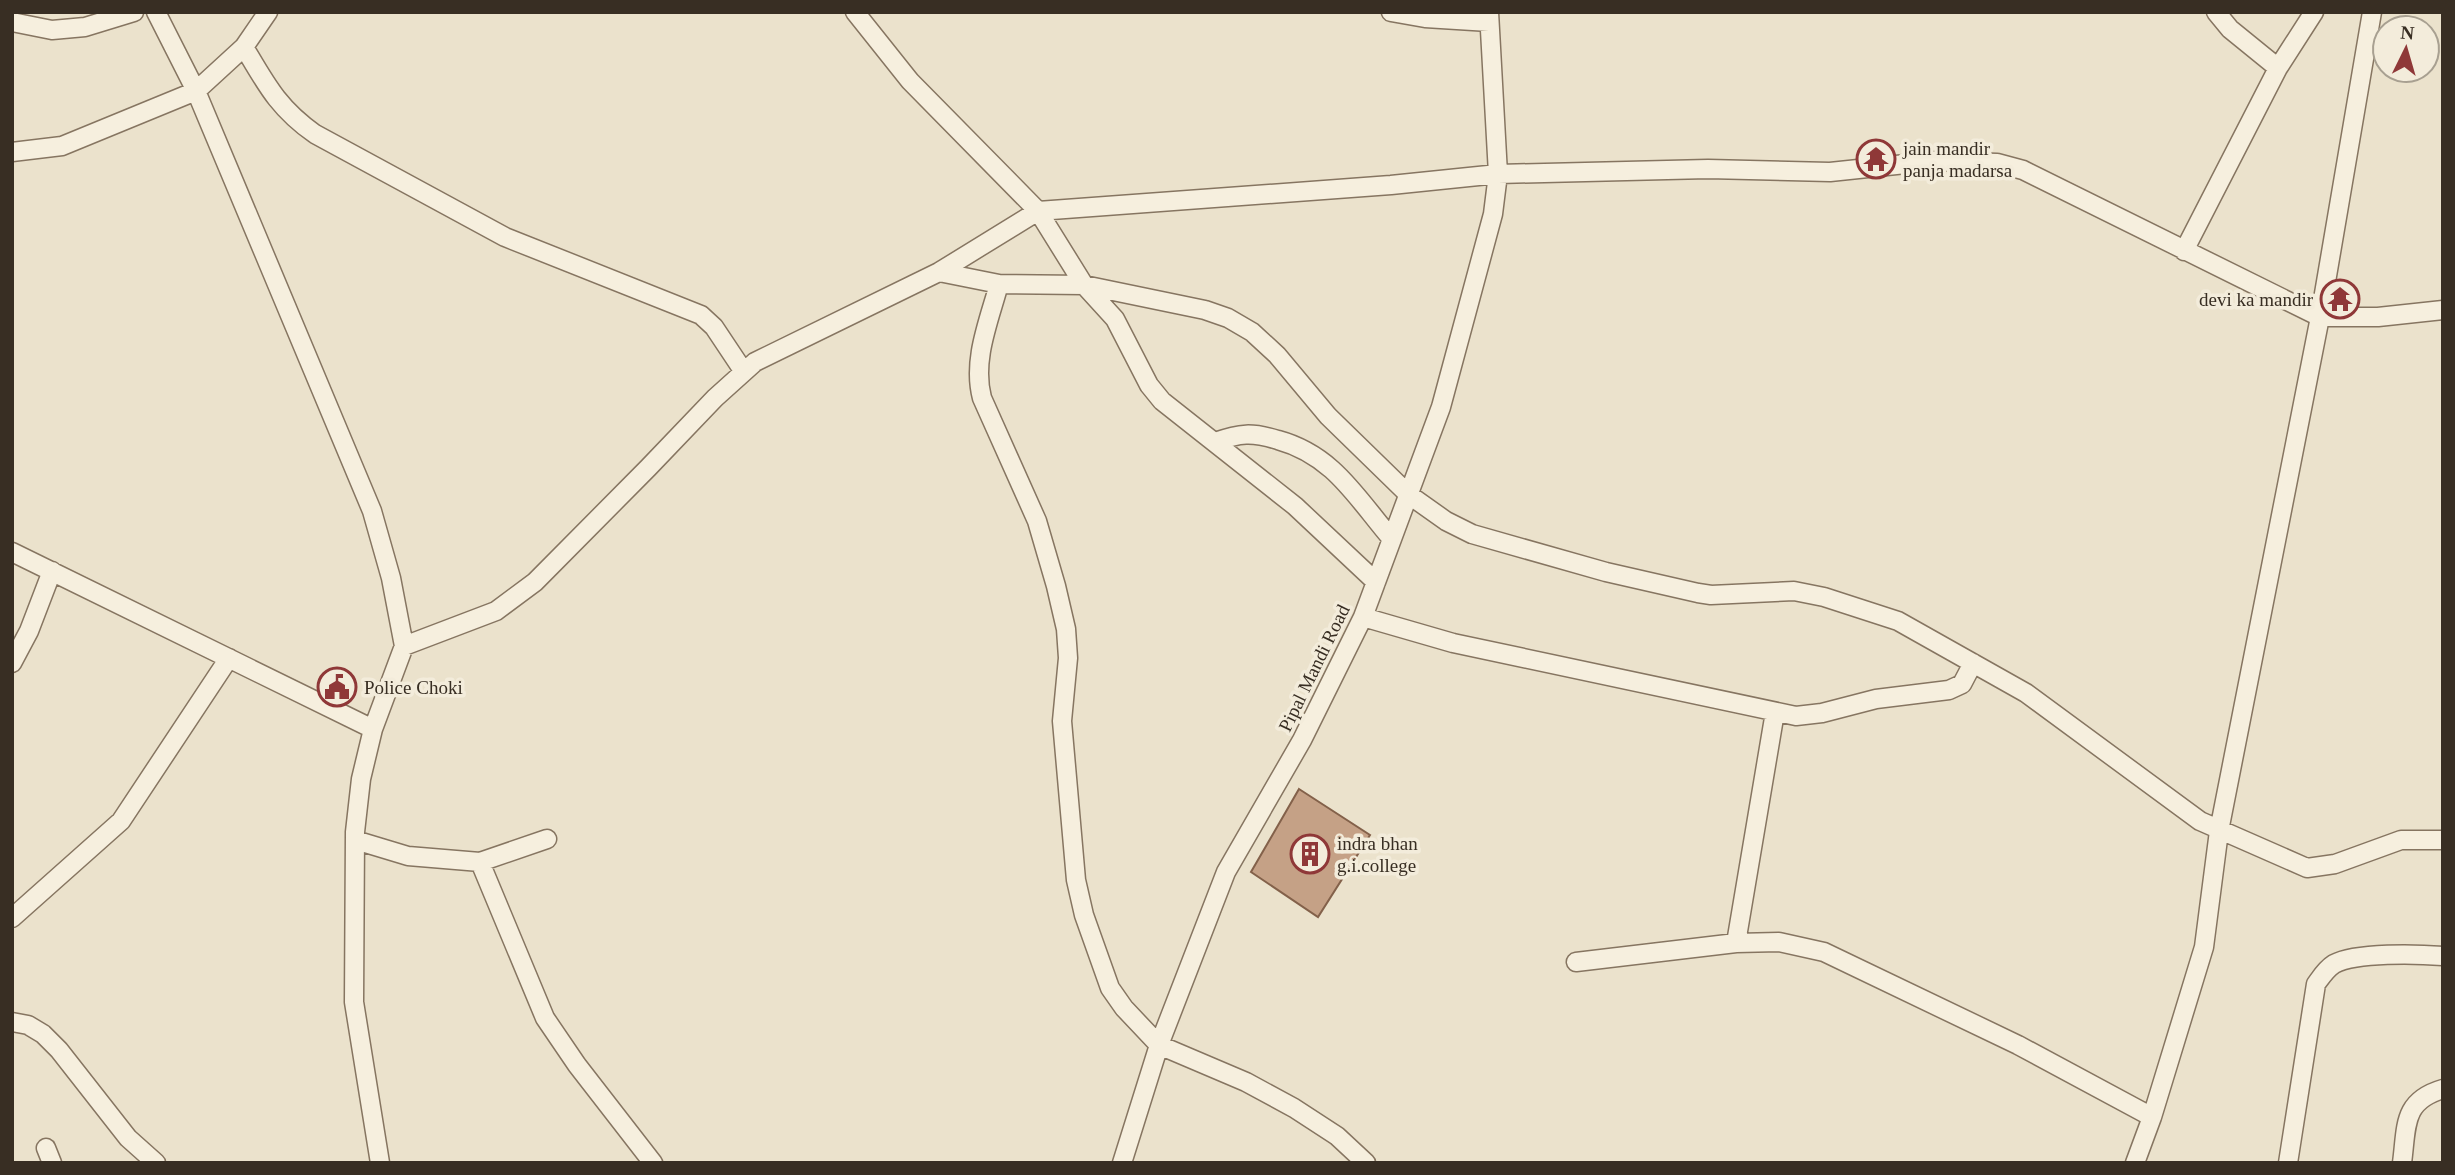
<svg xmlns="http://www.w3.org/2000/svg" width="2455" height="1175" font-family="'Times New Roman',serif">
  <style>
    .building { fill: #c5a186; stroke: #83614a; stroke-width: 2 }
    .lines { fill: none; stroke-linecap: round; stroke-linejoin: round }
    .minor-casing { stroke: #867561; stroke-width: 21 }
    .minor { stroke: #f6efde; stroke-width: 18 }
    .labels { text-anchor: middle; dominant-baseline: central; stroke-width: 7; stroke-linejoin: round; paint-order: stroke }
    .poi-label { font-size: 19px; fill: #382e23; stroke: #f3ecdb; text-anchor: start }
    .street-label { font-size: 19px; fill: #382e23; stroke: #f3ecdb }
  </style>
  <rect width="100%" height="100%" fill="#ebe2cc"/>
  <path class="building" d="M 1299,789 L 1370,835 L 1318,917 L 1251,872 Z"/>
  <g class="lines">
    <defs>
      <path id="minor" d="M 156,12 L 196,91 L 372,511 L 391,578 L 404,646 L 373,729 L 361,779 L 355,832 L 354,1002 L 380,1163
        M 855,12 L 910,81 L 1038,211 L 1084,285 L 1115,319 L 1149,385 L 1162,401 L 1295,506 L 1376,582
        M 1391,12 L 1425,18 L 1489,22
        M 2216,12 L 2230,29 L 2278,68
        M 12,22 L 52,30 L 85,27 L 134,12
        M 244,47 C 266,84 278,108 315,134 L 505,237 L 701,315 L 714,327 L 744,372
        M 12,152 L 62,146 L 196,91 L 244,47 L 268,12
        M 2184,251 L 2278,68 L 2314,12
        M 939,272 L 999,284 L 1084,285 L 1205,310 L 1228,318 L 1252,332 L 1277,355 L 1328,416 L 1408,494 L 1446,521 L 1472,534 L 1606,572 L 1698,593 L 1711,595 L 1794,591 L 1824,597 L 1898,621 L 2026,693 L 2200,821 L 2307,868 L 2335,864 L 2401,840 L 2443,840
        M 999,284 C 989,321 972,360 982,398 L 1037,521 L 1056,586 L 1066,629 L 1068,658 L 1062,721 L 1076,880 L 1084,915 L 1110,988 L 1124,1008 L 1159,1045 L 1246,1082 L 1294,1108 L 1337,1136 L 1366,1163
        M 1215,442 C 1240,433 1252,432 1278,440 C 1333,455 1356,497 1391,538
        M 12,552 L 373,729
        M 1363,617 L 1453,643 L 1796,716 L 1822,713 L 1876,699 L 1949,690 L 1962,684 L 1973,663
        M 404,646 L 496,611 L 535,582 L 648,468 L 715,398 L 755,362 L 939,272 L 1038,211 L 1391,185 L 1498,174 L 1708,169 L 1830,172 L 1934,161 L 1997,163 L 2023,170 L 2320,317 L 2378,317 L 2443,310
        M 12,663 L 29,631 L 52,571
        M 355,840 L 408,856 L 480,862 L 547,839
        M 480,862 L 545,1018 L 577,1065 L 653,1163
        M 12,918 L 121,821 L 229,658
        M 1736,943 L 1775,712
        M 1576,962 L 1736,943 L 1779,942 L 1824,952 L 2018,1045 L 2152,1117
        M 12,1022 L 28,1025 L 43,1034 L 59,1050 L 128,1138 L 156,1163
        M 46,1148 L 52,1163
        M 1122,1163 L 1159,1045 L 1226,872 L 1302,740 L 1363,617 L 1441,407 L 1493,214 L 1498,174 L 1489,12
        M 2135,1163 L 2152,1117 L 2204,947 L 2219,831 L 2320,317 L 2372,12
        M 2288,1163 L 2316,984 C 2321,977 2326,969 2334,964 C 2356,952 2418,954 2443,956
        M 2402,1163 C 2407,1126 2402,1101 2443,1089"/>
    </defs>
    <use href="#minor" class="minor-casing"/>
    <use href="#minor" class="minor"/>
  </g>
  <defs>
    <symbol id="temple-ring" viewBox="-11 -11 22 22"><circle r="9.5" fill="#f3ecdb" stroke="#8f3838" stroke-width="1.5"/><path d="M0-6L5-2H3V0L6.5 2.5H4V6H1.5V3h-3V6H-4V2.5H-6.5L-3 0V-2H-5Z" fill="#8f3838"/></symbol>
    <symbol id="civic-ring" viewBox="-11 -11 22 22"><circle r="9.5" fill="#f3ecdb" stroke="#8f3838" stroke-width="1.5"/><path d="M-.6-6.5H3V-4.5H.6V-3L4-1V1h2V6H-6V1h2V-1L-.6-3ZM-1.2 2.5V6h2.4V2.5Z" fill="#8f3838"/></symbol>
    <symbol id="building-ring" viewBox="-11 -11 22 22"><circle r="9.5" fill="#f3ecdb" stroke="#8f3838" stroke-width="1.5"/><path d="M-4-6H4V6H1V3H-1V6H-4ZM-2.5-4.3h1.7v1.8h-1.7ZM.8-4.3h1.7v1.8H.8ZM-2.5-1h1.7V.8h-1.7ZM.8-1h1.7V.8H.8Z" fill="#8f3838"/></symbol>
  </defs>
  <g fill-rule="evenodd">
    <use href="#temple-ring" x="1854" y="137" width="44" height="44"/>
    <use href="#temple-ring" x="2318" y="277" width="44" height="44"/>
    <use href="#civic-ring" x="315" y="665" width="44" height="44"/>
    <use href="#building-ring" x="1288" y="832" width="44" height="44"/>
  </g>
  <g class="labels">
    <g class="poi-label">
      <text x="1903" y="148">jain mandir<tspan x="1903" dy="22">panja madarsa</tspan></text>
      <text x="2313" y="299" text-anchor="end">devi ka mandir</text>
      <text x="364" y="687">Police Choki</text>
      <text x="1337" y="843">indra bhan<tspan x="1337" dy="22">g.i.college</tspan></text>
    </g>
    <g class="street-label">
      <text transform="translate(1314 668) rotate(-64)">Pipal Mandi Road</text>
    </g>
  </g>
  <rect width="2455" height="1175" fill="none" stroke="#382e23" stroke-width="28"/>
  <g transform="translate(2406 49) rotate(5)"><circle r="33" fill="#f3ecdb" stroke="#a8a091" stroke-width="2"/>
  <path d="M0-5L12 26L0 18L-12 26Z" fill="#8f3838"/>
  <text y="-10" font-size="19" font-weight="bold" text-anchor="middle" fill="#382e23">N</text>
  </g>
</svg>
